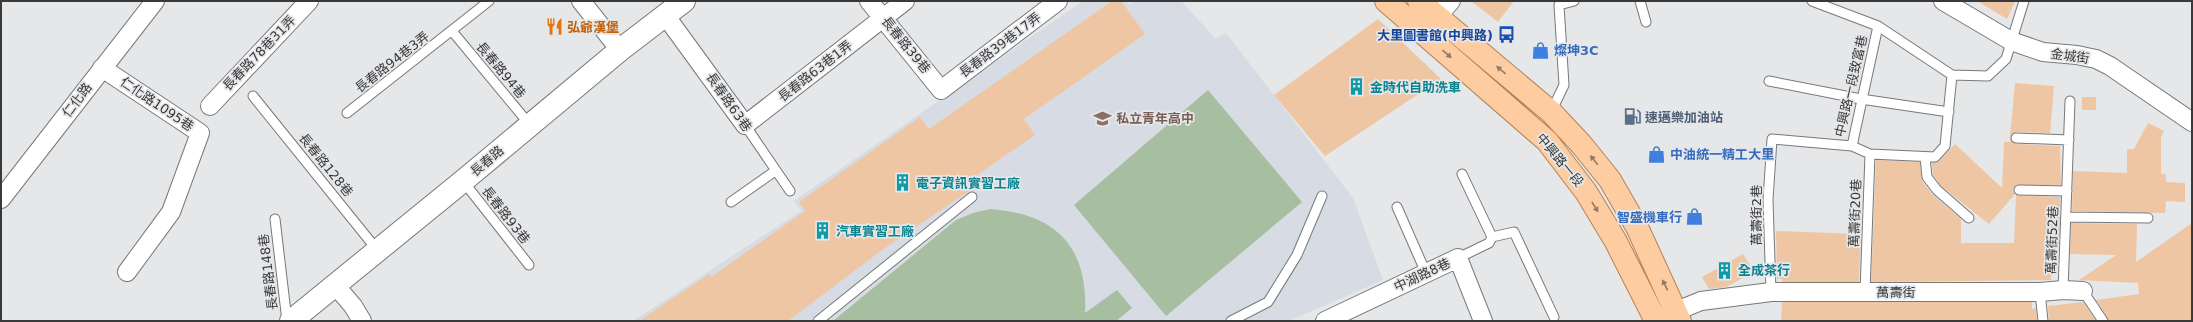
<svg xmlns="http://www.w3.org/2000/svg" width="2193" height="322" font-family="'DejaVu Sans','Noto Sans TC',sans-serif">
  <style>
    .built { fill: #d6dbe4 }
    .green { fill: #a8bea1 }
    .building { fill: #efc6a3 }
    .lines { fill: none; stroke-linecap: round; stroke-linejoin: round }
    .lane-casing { stroke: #77787a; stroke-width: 11 }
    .street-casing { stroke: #77787a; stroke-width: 20 }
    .secondary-casing { stroke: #77787a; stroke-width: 24 }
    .primary-casing { stroke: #b78254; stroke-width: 24 }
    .lane { stroke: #fff; stroke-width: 9 }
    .street { stroke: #fff; stroke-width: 18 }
    .secondary { stroke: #fff; stroke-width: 22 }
    .primary { stroke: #fdcca1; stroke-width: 22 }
    .oneway { fill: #917b68 }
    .labels { text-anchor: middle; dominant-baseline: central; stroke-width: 3.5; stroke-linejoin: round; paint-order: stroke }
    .food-label { font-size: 13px; font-weight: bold; fill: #c56008; stroke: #e5e7e9; text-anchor: start }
    .transit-label { font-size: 13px; font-weight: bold; fill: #164399; stroke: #e5e7e9; text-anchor: end }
    .street-label { font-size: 13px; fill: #39393a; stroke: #e5e7e9 }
    .shop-label { font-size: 13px; font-weight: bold; fill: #366cbe; stroke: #e5e7e9; text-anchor: start }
    .culture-label { font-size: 13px; font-weight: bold; fill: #0d838f; stroke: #e5e7e9; text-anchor: start }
    .service-label { font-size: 13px; font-weight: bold; fill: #4e5e75; stroke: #e5e7e9; text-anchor: start }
    .education-label { font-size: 13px; font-weight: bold; fill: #785e54; stroke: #e5e7e9; text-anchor: start }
  </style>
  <rect width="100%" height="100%" fill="#e5e7e9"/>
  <path class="built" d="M 1083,1 L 1125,1 L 1129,5 L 1135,1 L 1181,1 L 1216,39 L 1226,33 L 1353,198 L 1383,280 L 1289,321 L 633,321 L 801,211 L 794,201 Z"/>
  <path class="green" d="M 1208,90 L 1302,202 L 1166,316 L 1074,205 Z
    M 990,209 C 1056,214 1088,246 1085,313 L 1117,290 L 1132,308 L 1116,321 L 833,321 L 956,220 L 973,213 Z"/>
  <path class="building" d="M 1112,1 L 1121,1 L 1145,34 L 1024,119 L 1035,135 L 967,182 L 972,189 L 882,250 L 788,321 L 639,321 L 709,274 L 711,277 L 805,211 L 799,202 L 920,117 L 929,129 Z
    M 1471,1 L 1514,1 L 1498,22 Z
    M 1977,1 L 2015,1 L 2007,19 Z
    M 1378,19 L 1441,79 L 1325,156 L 1274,95 Z
    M 2015,83 L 2054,86 L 2050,133 L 2016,132 L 2010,137 Z
    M 2082,97 L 2096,97 L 2096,110 L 2082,110 Z
    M 2148,123 L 2164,131 L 2161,137 L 2161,174 L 2166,174 L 2166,182 L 2185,183 L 2185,202 L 2166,201 L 2165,213 L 2072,211 L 2073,171 L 2127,173 L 2127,149 L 2134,149 Z
    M 2010,138 L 2016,144 L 2060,146 L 2061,185 L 2016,185 L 2013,189 L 2015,194 L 1989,224 L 1941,186 L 1933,175 L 1932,163 L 1939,161 L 1955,144 L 2002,188 L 2004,142 L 2010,142 Z
    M 1876,160 L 1920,162 L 1922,181 L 1933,195 L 1961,219 L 1961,243 L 2014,243 L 2016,195 L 2060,197 L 2059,247 L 2052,238 L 2051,280 L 1871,282 Z
    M 2071,223 L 2137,224 L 2136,262 L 2192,223 L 2192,321 L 2109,321 L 2096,300 L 2139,294 L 2138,283 L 2079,280 L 2116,255 L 2070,254 Z
    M 1776,231 L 1861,234 L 1859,282 L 1782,282 L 1782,279 L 1777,279 Z
    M 1743,254 L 1754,272 L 1726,287 L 1709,289 L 1702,277 Z
    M 1782,302 L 2032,302 L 2032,309 L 2036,308 L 2037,321 L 1781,321 Z
    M 2083,302 L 2096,321 L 2049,321 L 2048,306 Z"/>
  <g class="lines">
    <defs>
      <path id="lane" d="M 1640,1 L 1646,22
        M 1812,1 L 1878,26 L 1952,75 L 1945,146 L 1935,157 L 1870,154
        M 452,31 L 530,125
        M 1952,75 L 1988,76 L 2006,59 L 2024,1
        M 1769,81 L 1861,99 L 1949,112
        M 253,96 L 378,251
        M 1551,112 L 1564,85 L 1559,5 L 1574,1
        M 347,113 L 489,1
        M 745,125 L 790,191
        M 2016,138 L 2069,140
        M 1852,146 L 1878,26
        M 1925,157 L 1927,177 L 1937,190 L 1969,218
        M 463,181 L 529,265
        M 2019,190 L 2067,191
        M 731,202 L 775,171
        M 1397,207 L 1426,273
        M 2066,217 L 2148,218
        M 275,219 L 287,321
        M 1492,237 L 1514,232 L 1554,317
        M 1458,258 L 1489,243 L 1492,237 L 1462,174
        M 2063,290 L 2070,101
        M 2083,291 L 2103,321
        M 1771,292 L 1768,200 L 1772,139 L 1852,146 L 1870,154 L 1865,292
        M 2040,292 L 2043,321
        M 818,321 L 972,197
        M 1231,321 L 1268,302 L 1297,255 L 1322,196"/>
      <path id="street" d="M 581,1 L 620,50
        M 869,1 L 941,90 L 1058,1
        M 1943,1 L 2011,41 L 2043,52 L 2077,55 L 2096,59 L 2110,66 L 2192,122
        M 665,15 L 745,125 L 905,1
        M 1429,26 L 1451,1
        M 102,68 L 200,133 L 171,212 L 127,272
        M 210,106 L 309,1
        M 1,199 L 155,1
        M 335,285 L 353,306 L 362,321
        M 1664,316 L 1701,301 L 1771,292 L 2040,292 L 2063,290 L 2083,291
        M 1325,321 L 1458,258 L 1483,321"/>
      <path id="secondary" d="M 291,321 L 463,181 L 620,50 L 684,1"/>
      <path id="primary" d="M 1386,1 L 1547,141 L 1586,192 L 1615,240 L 1656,321
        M 1419,1 L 1551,112 L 1581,144 L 1610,180 L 1637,227 L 1680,321"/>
    </defs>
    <use href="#lane" class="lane-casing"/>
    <use href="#street" class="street-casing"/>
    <use href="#secondary" class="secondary-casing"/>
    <use href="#primary" class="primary-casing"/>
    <use href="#lane" class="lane"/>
    <use href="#street" class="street"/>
    <use href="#secondary" class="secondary"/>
    <use href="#primary" class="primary"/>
  </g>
  <defs><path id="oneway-solid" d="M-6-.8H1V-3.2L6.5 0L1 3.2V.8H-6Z"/></defs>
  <g class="oneway">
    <use href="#oneway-solid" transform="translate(1447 54) rotate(41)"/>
    <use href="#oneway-solid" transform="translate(1501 70) rotate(-140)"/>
    <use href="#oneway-solid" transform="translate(1594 160) rotate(-129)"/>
    <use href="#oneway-solid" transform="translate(1595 207) rotate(59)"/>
    <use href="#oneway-solid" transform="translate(1665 285) rotate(-116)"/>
  </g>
  <defs>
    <symbol id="restaurant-bare" viewBox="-9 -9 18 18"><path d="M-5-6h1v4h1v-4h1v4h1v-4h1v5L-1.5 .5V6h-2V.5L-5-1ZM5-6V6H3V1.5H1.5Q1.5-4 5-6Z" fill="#e8710a" stroke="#e5e7e9" stroke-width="2.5" paint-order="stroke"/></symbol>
    <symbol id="bus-bare" viewBox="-9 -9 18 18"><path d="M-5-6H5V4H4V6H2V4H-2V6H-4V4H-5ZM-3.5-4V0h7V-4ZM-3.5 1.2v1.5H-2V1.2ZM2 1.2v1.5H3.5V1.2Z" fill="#1a4fb4" stroke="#e5e7e9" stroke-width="2.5" paint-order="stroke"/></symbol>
    <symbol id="shop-bare" viewBox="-9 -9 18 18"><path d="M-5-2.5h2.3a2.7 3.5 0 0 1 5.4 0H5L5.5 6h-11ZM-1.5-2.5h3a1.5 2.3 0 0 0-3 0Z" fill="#3f7fe0" stroke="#e5e7e9" stroke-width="2.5" paint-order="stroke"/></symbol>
    <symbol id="building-bare" viewBox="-9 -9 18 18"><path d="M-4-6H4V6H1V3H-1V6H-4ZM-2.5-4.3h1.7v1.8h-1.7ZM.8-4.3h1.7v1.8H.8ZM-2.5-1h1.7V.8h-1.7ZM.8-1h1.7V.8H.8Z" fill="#0f9aa8" stroke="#e5e7e9" stroke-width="2.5" paint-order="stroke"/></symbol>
    <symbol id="fuel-bare" viewBox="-9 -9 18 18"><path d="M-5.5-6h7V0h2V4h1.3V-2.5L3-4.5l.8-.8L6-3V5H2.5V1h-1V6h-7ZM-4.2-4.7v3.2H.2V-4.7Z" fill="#5c6f8a" stroke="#e5e7e9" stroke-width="2.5" paint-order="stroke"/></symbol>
    <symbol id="school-bare" viewBox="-9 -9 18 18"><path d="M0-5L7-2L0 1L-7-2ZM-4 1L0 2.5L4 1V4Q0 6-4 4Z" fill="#8d6e63" stroke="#e5e7e9" stroke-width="2.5" paint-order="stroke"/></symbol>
  </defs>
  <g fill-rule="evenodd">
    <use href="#restaurant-bare" x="542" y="14" width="25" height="25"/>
    <use href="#bus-bare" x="1494" y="22" width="25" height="25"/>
    <use href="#shop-bare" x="1528" y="38" width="25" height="25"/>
    <use href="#building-bare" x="1344" y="74" width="25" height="25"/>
    <use href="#fuel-bare" x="1620" y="104" width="25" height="25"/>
    <use href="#school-bare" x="1090" y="106" width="25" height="25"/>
    <use href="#shop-bare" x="1644" y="142" width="25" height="25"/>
    <use href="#building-bare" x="890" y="170" width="25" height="25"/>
    <use href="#shop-bare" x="1682" y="204" width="25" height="25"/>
    <use href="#building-bare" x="810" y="218" width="25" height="25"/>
    <use href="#building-bare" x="1712" y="258" width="25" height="25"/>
  </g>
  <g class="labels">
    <g class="food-label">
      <text x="567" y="27">弘爺漢堡</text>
    </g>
    <g class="transit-label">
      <text x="1493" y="35">大里圖書館(中興路)</text>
    </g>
    <g class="street-label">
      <text transform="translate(906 45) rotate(51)">長春路39巷</text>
      <text transform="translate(1000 45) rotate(-37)">長春路39巷17弄</text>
      <text transform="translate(259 53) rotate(-46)">長春路78巷31弄</text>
      <text transform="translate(2070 56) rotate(8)">金城街</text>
      <text transform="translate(392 62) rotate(-38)">長春路94巷3弄</text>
      <text transform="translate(501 70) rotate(50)">長春路94巷</text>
      <text transform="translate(815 71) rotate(-38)">長春路63巷1弄</text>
      <text transform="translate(1851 86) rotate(-77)">中興路一段致富巷</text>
      <text transform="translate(77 100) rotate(-53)">仁化路</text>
      <text transform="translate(729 102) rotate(55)">長春路63巷</text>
      <text transform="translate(157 104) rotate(34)">仁化路1095巷</text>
      <text transform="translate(1560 160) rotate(50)">中興路一段</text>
      <text transform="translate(487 161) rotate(-40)">長春路</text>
      <text transform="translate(326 165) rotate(51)">長春路128巷</text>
      <text transform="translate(1855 213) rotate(-88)">萬壽街20巷</text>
      <text transform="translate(506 215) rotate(52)">長春路93巷</text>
      <text transform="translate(1756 215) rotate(-90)">萬壽街2巷</text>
      <text transform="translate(2052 240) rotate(-88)">萬壽街52巷</text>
      <text transform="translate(268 272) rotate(-97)">長春路148巷</text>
      <text transform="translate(1422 275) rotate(-25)">中湖路8巷</text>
      <text x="1896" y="292">萬壽街</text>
    </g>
    <g class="shop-label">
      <text x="1554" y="50">燦坤3C</text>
      <text x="1670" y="154">中油統一精工大里</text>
      <text x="1682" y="217" text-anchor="end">智盛機車行</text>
    </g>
    <g class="culture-label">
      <text x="1370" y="87">金時代自助洗車</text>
      <text x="916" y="183">電子資訊實習工廠</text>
      <text x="836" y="231">汽車實習工廠</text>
      <text x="1738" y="270">全成茶行</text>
    </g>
    <g class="service-label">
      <text x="1645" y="117">速邁樂加油站</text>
    </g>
    <g class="education-label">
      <text x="1116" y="118">私立青年高中</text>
    </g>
  </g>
  <rect width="2193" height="322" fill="none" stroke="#39393a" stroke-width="4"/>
</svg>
